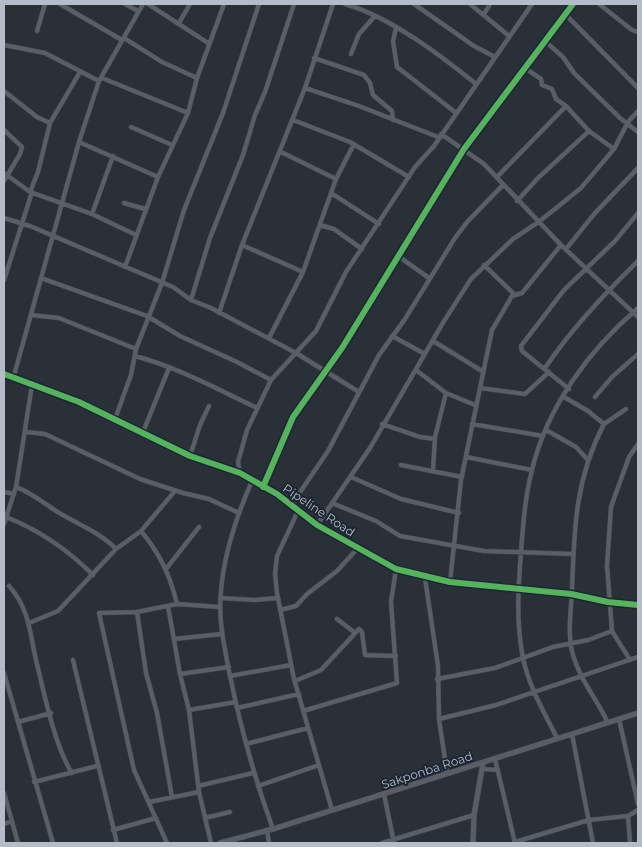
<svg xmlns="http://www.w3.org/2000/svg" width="642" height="847" font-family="Montserrat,sans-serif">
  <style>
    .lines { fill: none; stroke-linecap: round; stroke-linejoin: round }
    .street-casing { stroke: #484c53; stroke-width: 5 }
    .secondary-casing { stroke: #484c53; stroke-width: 6 }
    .street { stroke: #5a5e66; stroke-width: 4 }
    .secondary { stroke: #595d64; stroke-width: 5 }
    .cycleway-casing { stroke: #1d2633; stroke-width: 9 }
    .cycleway { stroke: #56b35d; stroke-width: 6 }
    .labels { text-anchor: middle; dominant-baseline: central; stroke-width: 4; stroke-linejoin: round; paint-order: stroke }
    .street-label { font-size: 12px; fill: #b4bcc9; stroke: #1d2633 }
  </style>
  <rect width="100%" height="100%" fill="#2a3038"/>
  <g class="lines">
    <defs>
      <path id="street" d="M 60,4 L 122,40
        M 125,4 L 138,11
        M 148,4 L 208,43
        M 345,4 C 390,17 439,54 476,84
        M 414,4 L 474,46 L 493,56
        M 470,4 L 509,36
        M 599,4 L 632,30 L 638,32
        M 484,14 L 490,4
        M 566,15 L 638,88
        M 179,23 L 190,4
        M 396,28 L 393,41 L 397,67 L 455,112
        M 37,31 L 45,4
        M 124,38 L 162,62 L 197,78
        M 546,42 L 563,57 L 574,73 L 620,118 L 638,132
        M 4,45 L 45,53 L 99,81
        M 351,54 L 359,34 L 375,16
        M 314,58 L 364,75 L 370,83 L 373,95 L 392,111 L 393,120
        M 525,68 L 541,79 L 542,85 L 552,89 L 556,99 L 566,106 L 589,131 L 614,149
        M 102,78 L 188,113
        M 305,88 L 359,106 L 438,137
        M 4,91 L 37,117 L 50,123
        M 293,120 L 350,142 L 409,177
        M 131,127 L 172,145
        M 4,130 L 22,147 L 20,154 L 4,181
        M 441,134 L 484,164 L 561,245 L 638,317
        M 79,142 L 158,177
        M 281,152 L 336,179
        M 4,173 L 30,192 L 92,214 L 136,235
        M 497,177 L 566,106
        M 30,192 L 38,172 L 50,123 L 80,72
        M 331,193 L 379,224
        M 517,201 L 538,178 L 589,131
        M 124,203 L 145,209
        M 92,214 L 113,156
        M 4,218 L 30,226 L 173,287 L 191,300 L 211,308 L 296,353 L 359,392
        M 320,225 L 334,229 L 362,249
        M 242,245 L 303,272
        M 566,249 L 595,213 L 638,168
        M 398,256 L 429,278
        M 484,265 L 514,294
        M 125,267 L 158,177 L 188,113 L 197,78 L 224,4
        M 41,278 L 147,316 L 180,336 L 237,362 L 271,380
        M 4,280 L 32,192
        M 191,300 L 210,238 L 243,155 L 255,115 L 265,92 L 294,4
        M 219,313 L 242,245 L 305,88 L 333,4
        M 31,315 L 59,318 L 136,349
        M 392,336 L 425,354
        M 269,338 L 303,272 L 336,179 L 354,144
        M 433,341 L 482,371
        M 135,356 C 177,367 217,389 257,408
        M 545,368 C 572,328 603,295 638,261
        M 416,370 L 446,393 L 475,405
        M 4,374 L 79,402 L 190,456 L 240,473 L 277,494 L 317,525 L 396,569 L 450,582 L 571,594 L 608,602 L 638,605
        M 13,379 L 79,142 L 99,81 L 143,4
        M 480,388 L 525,394 L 549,372
        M 569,389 L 522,351 L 521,346 L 564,290 L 615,241 L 638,213
        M 564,397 L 588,411 L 604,424 C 575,479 574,530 572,591 C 571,612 567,634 573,655 C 580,680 597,699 608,723
        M 595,397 L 612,377 L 638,354
        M 115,419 L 131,375 L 136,349 L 162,283 L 184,210 L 223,113 L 259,4
        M 382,424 L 420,437 L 435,439
        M 472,424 L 543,436
        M 604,424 L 626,409
        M 546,430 L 576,447 L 588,460
        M 26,432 L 45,434 L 140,479 L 183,493 L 209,499 L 239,513
        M 143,432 L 169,368
        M 190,456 L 200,425 L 209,406
        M 466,457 L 532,470
        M 401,465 L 462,477
        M 433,471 L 435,437 L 446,393
        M 240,473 L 238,462 L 247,430 L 271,380 L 316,331 L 346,272 L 415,167 L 434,146 L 532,4
        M 351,477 L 401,499 L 459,513
        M 252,481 C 237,515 224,554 221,591 C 218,618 224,645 229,671 C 240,725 254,777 273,829
        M 16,487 C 30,492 41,501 53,509 C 74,523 99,531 116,549
        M 263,487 L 293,417 L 342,348 L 464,149 L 573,4
        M 4,492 L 14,494
        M 332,503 L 376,521 L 400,536 L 484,551 L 573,554
        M 292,504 L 328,451 L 379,355 L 405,319 L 455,238 L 468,221 L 503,185
        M 298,511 L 277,556 L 275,574 L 277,593 L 294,679 L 332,810
        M 6,517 C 39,530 68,550 93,575
        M 4,524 L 16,487 L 32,385
        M 317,525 L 370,448 L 444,321 L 471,279 L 513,239 L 540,221 L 581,188 L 614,149 L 628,122 L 638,111
        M 141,531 C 160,554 170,575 177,604
        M 166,569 L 199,527
        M 425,578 L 438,666 L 439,719 L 447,773
        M 450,582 L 461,480 L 492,330 L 512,296 L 522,293 L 561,245
        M 9,586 C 29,608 30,633 36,660 C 44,693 55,747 72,773
        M 220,598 L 255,600 L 277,598
        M 168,606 L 180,674 L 189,710 L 199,792 L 211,843
        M 280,610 L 296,606 L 307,594 L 337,571 L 357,549
        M 137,612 L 146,673 L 157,713 L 172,797
        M 337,619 L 354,632
        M 29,623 L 58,611 L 116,549 L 141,531 L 175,491
        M 174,639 L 222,634
        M 73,660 L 117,843
        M 630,660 L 612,631 L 607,566 L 611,507 L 629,457 L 638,444
        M 4,673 L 53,843
        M 180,674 L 229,667
        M 230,676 L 291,665
        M 437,679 L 495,668 L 553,647 L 588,640 L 612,631
        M 295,681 L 321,670 L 359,629 L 362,632 L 365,655 L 396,656
        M 237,708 L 299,694
        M 189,710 L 236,702
        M 303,711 L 397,683 L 391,602 L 396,569
        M 439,719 L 496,705 L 638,657
        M 619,719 L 638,804
        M 18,722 L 51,713
        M 572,734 L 593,843
        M 557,738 C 544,712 529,687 523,658 C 516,623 518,588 521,553 C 523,525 525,497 532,470 C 547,407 589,350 638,308
        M 246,744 L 308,728
        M 495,759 L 515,843
        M 482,769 L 498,770
        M 34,782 L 97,766
        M 198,786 L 253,773
        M 258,786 L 319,765
        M 4,793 L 18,843
        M 384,794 L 394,843
        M 149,802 L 199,792
        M 628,816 L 630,843
        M 205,818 L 230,812
        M 4,824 L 12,821
        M 113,830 L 156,818
        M 267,830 L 269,843
        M 515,842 L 589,820 L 628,816 L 638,810
        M 167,843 L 134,770 L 99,613 L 137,612 L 177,604 L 220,607
        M 382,843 L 474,815"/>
      <path id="secondary" d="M 220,843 L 273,829 L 638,713
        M 473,843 L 474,815 L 483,763"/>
    </defs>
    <use href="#street" class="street-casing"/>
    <use href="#secondary" class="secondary-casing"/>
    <use href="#street" class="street"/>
    <use href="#secondary" class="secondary"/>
    <defs>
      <path id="cycleway" d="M 4,374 L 79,402 L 190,456 L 240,473 L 277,494 L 317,525 L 396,569 L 450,582 L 571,594 L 608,602 L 638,605
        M 263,487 L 293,417 L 342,348 L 464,149 L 573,4"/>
    </defs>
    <use href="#cycleway" class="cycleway-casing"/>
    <use href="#cycleway" class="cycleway"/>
  </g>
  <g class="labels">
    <g class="street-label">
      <text transform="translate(319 510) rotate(34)">Pipeline Road</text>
      <text transform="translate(427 770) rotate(-18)">Sakponba Road</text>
    </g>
  </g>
  <rect width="642" height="847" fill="none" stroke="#b4bcc9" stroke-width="10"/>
</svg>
